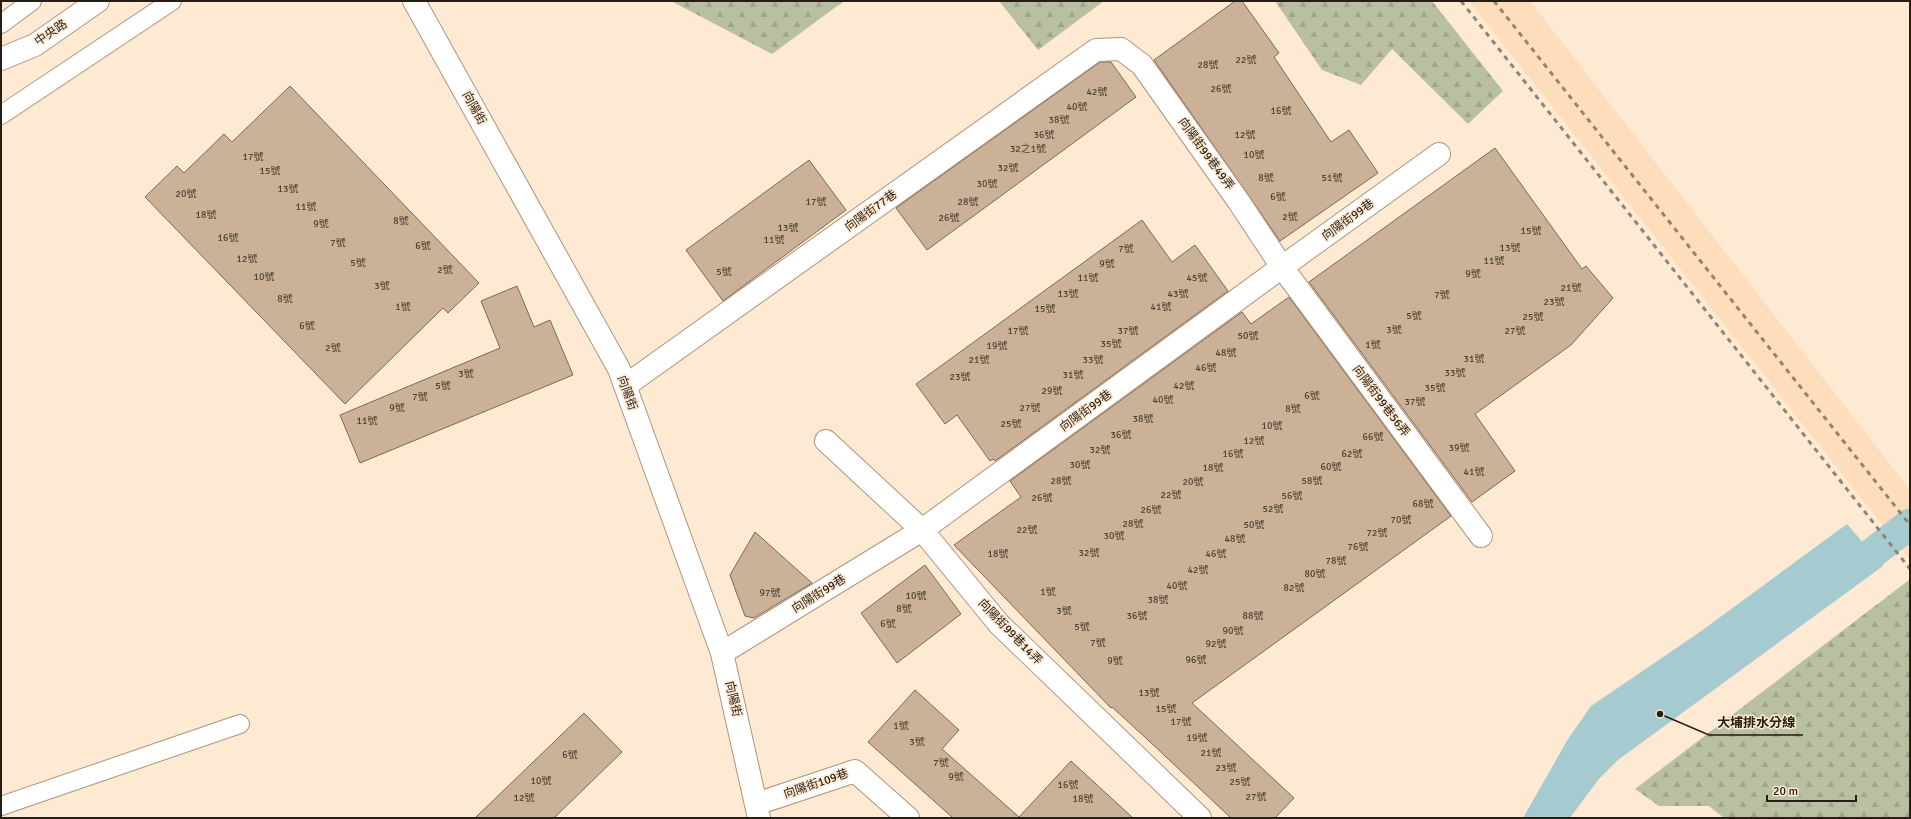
<svg xmlns="http://www.w3.org/2000/svg" width="1911" height="819" font-family="Signika,'Noto Sans TC',sans-serif">
  <style>
    .built { fill: #feddbd }
    .forest { fill: url(#forest-firs) }
    .water { fill: #a5cbd1 }
    .lines { fill: none; stroke-linecap: round; stroke-linejoin: round }
    .canal { stroke: #a5cbd1; stroke-width: 31 }
    .building { fill: #cab197; stroke: #7f6850 }
    .service-casing { stroke: #ae957c; stroke-width: 20 }
    .minor-casing { stroke: #ae957c; stroke-width: 24 }
    .tertiary-casing { stroke: #ae957c; stroke-width: 24 }
    .service { stroke: #fff; stroke-width: 18 }
    .minor { stroke: #fff; stroke-width: 22 }
    .tertiary { stroke: #fff; stroke-width: 22 }
    .rail { stroke: #928373; stroke-width: 3; stroke-dasharray: 5 5; stroke-linecap: butt }
    .labels { text-anchor: middle; dominant-baseline: central; stroke-width: 3; stroke-linejoin: round; paint-order: stroke }
    .number-label { font-size: 10px; fill: #4f4234 }
    .street-label { font-size: 12px; fill: #261d13; stroke: #fee9d3 }
    .leader { fill: none; stroke: #261d13; stroke-width: 1.5 }
    .callout-dot { fill: #261d13; stroke: #fee9d3; stroke-width: 1.5 }
    .callout-label { font-size: 13px; text-anchor: middle; font-weight: bold; fill: #261d13; stroke: #fee9d3; stroke-width: 3; stroke-linejoin: round; paint-order: stroke }
  </style>
  <defs>
    <pattern id="forest-firs" width="22" height="20" patternUnits="userSpaceOnUse"><rect width="22" height="20" fill="#b9bfa1"/><path d="M5 1l3.5 6h-7zM16 11l3.5 6h-7z" fill="#9fa48a"/></pattern>
  </defs>
  <rect width="100%" height="100%" fill="#fee9d3"/>
  <path class="built" d="M 1469,1 L 1530,1 L 1910,490 L 1910,560 Z"/>
  <path class="forest" d="M 671,1 L 844,1 L 772,54 Z
    M 999,1 L 1104,1 L 1038,50 Z
    M 1275,1 L 1432,1 L 1503,91 L 1468,124 L 1392,49 L 1361,85 L 1322,70 Z
    M 1909,580 L 1909,818 L 1724,818 L 1709,806 L 1659,806 L 1635,789 Z"/>
  <path class="water" d="M 1847,524 L 1883,566 L 1618,760 L 1598,780 L 1570,818 L 1523,818 L 1568,739 L 1591,706 L 1697,634 Z"/>
  <g class="lines">
    <path class="canal" d="M 1839,579 L 1910,524"/>
  </g>
  <path class="building" d="M 1235,1 L 1242,1 L 1279,53 L 1274,57 L 1331,142 L 1349,130 L 1378,173 L 1280,241 L 1154,60 Z
    M 1100,62 L 1111,62 L 1136,97 L 927,250 L 896,208 Z
    M 290,86 L 479,283 L 448,313 L 443,308 L 345,404 L 145,197 L 177,166 L 184,173 L 224,134 L 232,142 Z
    M 1495,148 L 1582,269 L 1586,266 L 1613,298 L 1571,345 L 1475,414 L 1515,471 L 1472,502 L 1309,282 Z
    M 809,160 L 846,210 L 723,301 L 686,250 Z
    M 1142,220 L 1172,262 L 1195,245 L 1228,291 L 995,461 L 993,459 L 990,461 L 957,415 L 945,424 L 916,384 Z
    M 517,286 L 534,327 L 550,320 L 573,375 L 360,463 L 340,415 L 500,348 L 481,301 Z
    M 1289,297 L 1451,516 L 1192,703 L 1294,798 L 1275,818 L 1231,818 L 1148,740 L 1112,707 L 1111,708 L 954,545 L 1021,497 L 1010,481 L 1242,312 L 1251,324 Z
    M 755,532 L 812,583 L 754,618 L 745,616 L 730,575 Z
    M 925,565 L 961,614 L 897,663 L 861,613 Z
    M 915,690 L 959,730 L 942,749 L 1019,817 L 1071,761 L 1133,818 L 953,818 L 868,742 Z
    M 584,713 L 622,752 L 554,818 L 475,818 Z"/>
  <g class="lines">
    <defs>
      <path id="service" d="M 1,24 L 32,1
        M 1,115 L 172,1
        M 1,806 L 240,724"/>
      <path id="minor" d="M 414,1 L 619,369 L 722,653 L 759,818
        M 625,386 L 1096,50 L 1121,49 L 1142,65 L 1239,202 L 1282,267 L 1481,536
        M 826,441 L 922,530 L 999,624 L 1200,818
        M 722,653 L 922,530 L 1282,267 L 1439,154
        M 756,804 L 855,771 L 908,818"/>
      <path id="tertiary" d="M 1,59 L 35,45 L 98,1"/>
    </defs>
    <use href="#service" class="service-casing"/>
    <use href="#minor" class="minor-casing"/>
    <use href="#tertiary" class="tertiary-casing"/>
    <use href="#service" class="service"/>
    <use href="#minor" class="minor"/>
    <use href="#tertiary" class="tertiary"/>
    <path class="rail" d="M 1461,1 L 1910,569
      M 1494,1 L 1910,525"/>
  </g>
  <g class="labels">
    <g class="number-label">
      <text x="1246" y="60">22號</text>
      <text x="1208" y="65">28號</text>
      <text x="1221" y="89">26號</text>
      <text x="1097" y="92">42號</text>
      <text x="1077" y="107">40號</text>
      <text x="1281" y="111">16號</text>
      <text x="1059" y="120">38號</text>
      <text x="1044" y="135">36號</text>
      <text x="1245" y="135">12號</text>
      <text x="1028" y="149">32之1號</text>
      <text x="1254" y="155">10號</text>
      <text x="253" y="157">17號</text>
      <text x="1008" y="168">32號</text>
      <text x="270" y="171">15號</text>
      <text x="1266" y="178">8號</text>
      <text x="1332" y="178">51號</text>
      <text x="987" y="184">30號</text>
      <text x="288" y="189">13號</text>
      <text x="186" y="194">20號</text>
      <text x="1278" y="197">6號</text>
      <text x="816" y="202">17號</text>
      <text x="968" y="202">28號</text>
      <text x="306" y="207">11號</text>
      <text x="206" y="215">18號</text>
      <text x="1290" y="217">2號</text>
      <text x="949" y="218">26號</text>
      <text x="401" y="221">8號</text>
      <text x="321" y="224">9號</text>
      <text x="788" y="228">13號</text>
      <text x="1531" y="231">15號</text>
      <text x="228" y="238">16號</text>
      <text x="774" y="240">11號</text>
      <text x="338" y="243">7號</text>
      <text x="423" y="246">6號</text>
      <text x="1510" y="248">13號</text>
      <text x="1126" y="249">7號</text>
      <text x="247" y="259">12號</text>
      <text x="1494" y="261">11號</text>
      <text x="358" y="263">5號</text>
      <text x="1107" y="264">9號</text>
      <text x="445" y="270">2號</text>
      <text x="724" y="272">5號</text>
      <text x="1473" y="274">9號</text>
      <text x="264" y="277">10號</text>
      <text x="1088" y="278">11號</text>
      <text x="1197" y="278">45號</text>
      <text x="382" y="286">3號</text>
      <text x="1571" y="288">21號</text>
      <text x="1068" y="294">13號</text>
      <text x="1178" y="294">43號</text>
      <text x="1442" y="295">7號</text>
      <text x="285" y="299">8號</text>
      <text x="1554" y="302">23號</text>
      <text x="403" y="307">1號</text>
      <text x="1161" y="307">41號</text>
      <text x="1045" y="309">15號</text>
      <text x="1414" y="316">5號</text>
      <text x="1533" y="317">25號</text>
      <text x="307" y="326">6號</text>
      <text x="1394" y="330">3號</text>
      <text x="1018" y="331">17號</text>
      <text x="1128" y="331">37號</text>
      <text x="1515" y="331">27號</text>
      <text x="1248" y="336">50號</text>
      <text x="1111" y="344">35號</text>
      <text x="1373" y="345">1號</text>
      <text x="997" y="346">19號</text>
      <text x="333" y="348">2號</text>
      <text x="1226" y="353">48號</text>
      <text x="1474" y="359">31號</text>
      <text x="979" y="360">21號</text>
      <text x="1093" y="360">33號</text>
      <text x="1206" y="368">46號</text>
      <text x="1455" y="373">33號</text>
      <text x="466" y="374">3號</text>
      <text x="1073" y="375">31號</text>
      <text x="960" y="377">23號</text>
      <text x="443" y="386">5號</text>
      <text x="1184" y="386">42號</text>
      <text x="1435" y="388">35號</text>
      <text x="1052" y="391">29號</text>
      <text x="1312" y="396">6號</text>
      <text x="420" y="397">7號</text>
      <text x="1163" y="400">40號</text>
      <text x="1415" y="402">37號</text>
      <text x="397" y="408">9號</text>
      <text x="1030" y="408">27號</text>
      <text x="1293" y="409">8號</text>
      <text x="1143" y="419">38號</text>
      <text x="367" y="421">11號</text>
      <text x="1011" y="424">25號</text>
      <text x="1272" y="426">10號</text>
      <text x="1121" y="435">36號</text>
      <text x="1373" y="437">66號</text>
      <text x="1254" y="441">12號</text>
      <text x="1459" y="448">39號</text>
      <text x="1100" y="450">32號</text>
      <text x="1233" y="454">16號</text>
      <text x="1352" y="454">62號</text>
      <text x="1080" y="465">30號</text>
      <text x="1331" y="467">60號</text>
      <text x="1213" y="468">18號</text>
      <text x="1474" y="472">41號</text>
      <text x="1061" y="481">28號</text>
      <text x="1312" y="481">58號</text>
      <text x="1193" y="482">20號</text>
      <text x="1171" y="495">22號</text>
      <text x="1292" y="496">56號</text>
      <text x="1042" y="498">26號</text>
      <text x="1423" y="504">68號</text>
      <text x="1273" y="509">52號</text>
      <text x="1151" y="510">26號</text>
      <text x="1401" y="520">70號</text>
      <text x="1133" y="524">28號</text>
      <text x="1254" y="525">50號</text>
      <text x="1027" y="530">22號</text>
      <text x="1377" y="533">72號</text>
      <text x="1114" y="536">30號</text>
      <text x="1235" y="539">48號</text>
      <text x="1358" y="547">76號</text>
      <text x="1089" y="553">32號</text>
      <text x="998" y="554">18號</text>
      <text x="1216" y="554">46號</text>
      <text x="1336" y="561">78號</text>
      <text x="1198" y="570">42號</text>
      <text x="1315" y="574">80號</text>
      <text x="1177" y="586">40號</text>
      <text x="1294" y="588">82號</text>
      <text x="1048" y="592">1號</text>
      <text x="770" y="593">97號</text>
      <text x="916" y="596">10號</text>
      <text x="1158" y="600">38號</text>
      <text x="904" y="609">8號</text>
      <text x="1064" y="611">3號</text>
      <text x="1137" y="616">36號</text>
      <text x="1253" y="616">88號</text>
      <text x="888" y="624">6號</text>
      <text x="1082" y="627">5號</text>
      <text x="1233" y="631">90號</text>
      <text x="1098" y="643">7號</text>
      <text x="1216" y="644">92號</text>
      <text x="1196" y="660">96號</text>
      <text x="1115" y="661">9號</text>
      <text x="1149" y="693">13號</text>
      <text x="1166" y="709">15號</text>
      <text x="1181" y="722">17號</text>
      <text x="901" y="726">1號</text>
      <text x="1197" y="738">19號</text>
      <text x="917" y="742">3號</text>
      <text x="1211" y="753">21號</text>
      <text x="570" y="755">6號</text>
      <text x="941" y="763">7號</text>
      <text x="1226" y="768">23號</text>
      <text x="956" y="777">9號</text>
      <text x="541" y="781">10號</text>
      <text x="1240" y="782">25號</text>
      <text x="1068" y="785">16號</text>
      <text x="1256" y="797">27號</text>
      <text x="524" y="798">12號</text>
      <text x="1083" y="799">18號</text>
    </g>
    <g class="street-label">
      <text transform="translate(51 33) rotate(-34)">中央路</text>
      <text transform="translate(474 108) rotate(61)">向陽街</text>
      <text transform="translate(1206 154) rotate(54)">向陽街99巷49弄</text>
      <text transform="translate(871 211) rotate(-36)">向陽街77巷</text>
      <text transform="translate(1348 220) rotate(-36)">向陽街99巷</text>
      <text transform="translate(627 393) rotate(70)">向陽街</text>
      <text transform="translate(1381 401) rotate(53)">向陽街99巷56弄</text>
      <text transform="translate(1086 411) rotate(-36)">向陽街99巷</text>
      <text transform="translate(819 594) rotate(-32)">向陽街99巷</text>
      <text transform="translate(1010 632) rotate(46)">向陽街99巷14弄</text>
      <text transform="translate(733 699) rotate(77)">向陽街</text>
      <text transform="translate(816 784) rotate(-19)">向陽街109巷</text>
    </g>
  </g>
  <path class="leader" d="M1660 714L1709 735H1803"/>
  <circle class="callout-dot" cx="1660" cy="714" r="4"/>
  <g class="callout-label">
    <text x="1756" y="727">大埔排水分線</text>
  </g>
  <rect width="1911" height="819" fill="none" stroke="#261d13" stroke-width="4"/>
  <path d="M1767 795v6h89v-6" fill="none" stroke="#261d13" stroke-width="2"/>
  <text x="1773" y="795" font-size="12" fill="#261d13" stroke="#fee9d3" stroke-width="3" paint-order="stroke">20 m</text>
</svg>
